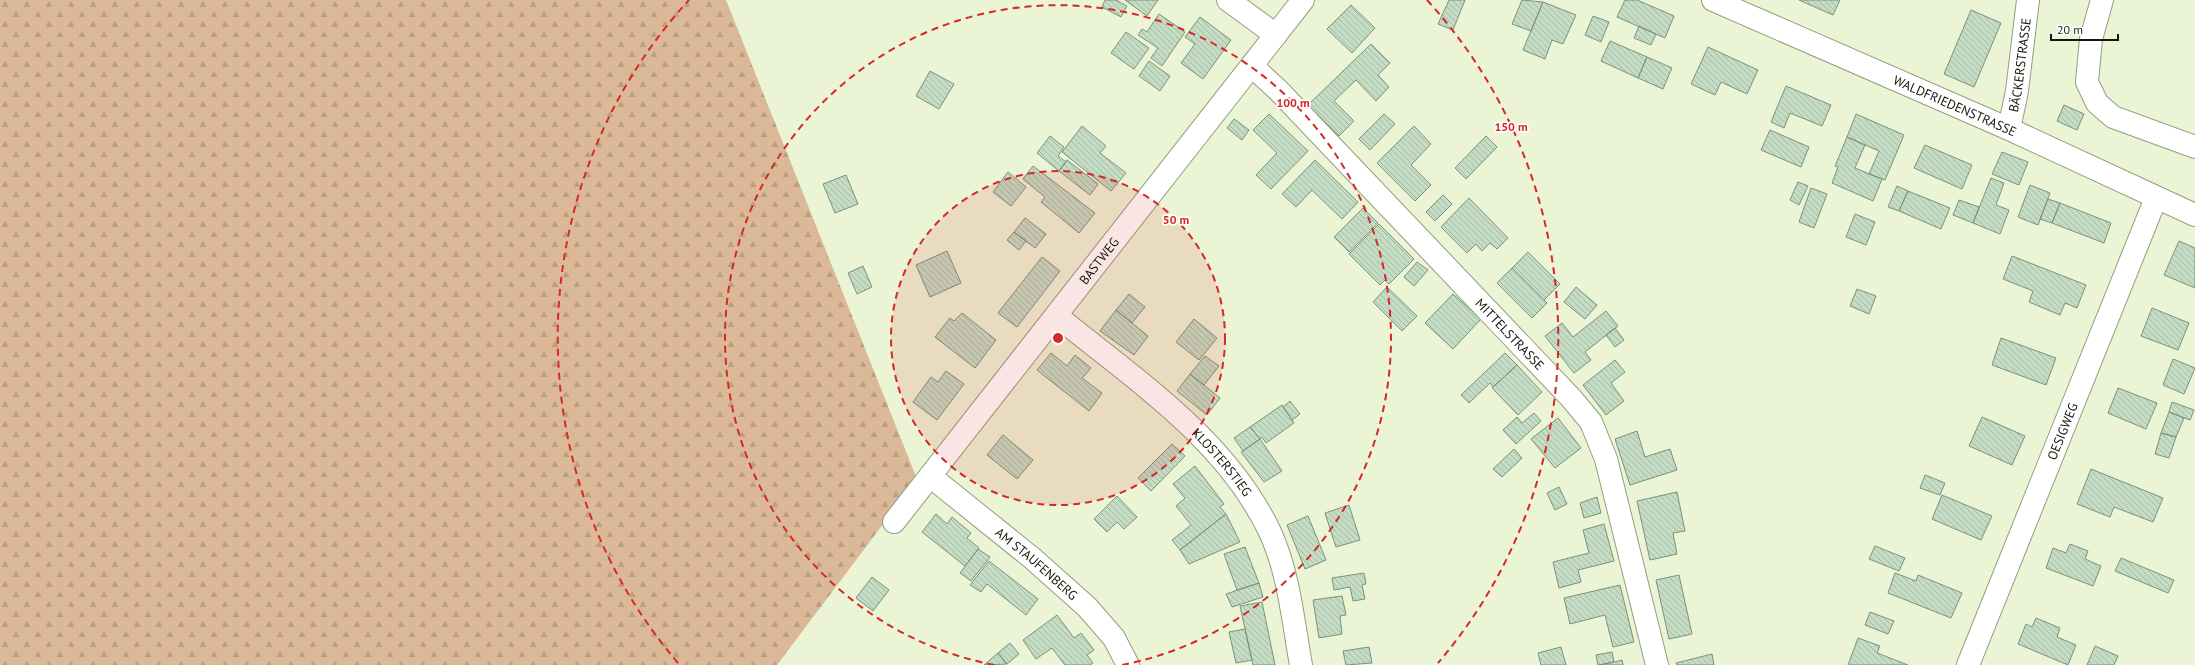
<svg xmlns="http://www.w3.org/2000/svg" width="2195" height="665" font-family="'PT Sans',sans-serif">
  <style>
    .forest { fill: url(#forest-firs) }
    .building { fill: url(#building-back-hatch); stroke: #7b927b }
    .lines { fill: none; stroke-linecap: round; stroke-linejoin: round }
    .minor-casing { stroke: #969d7f; stroke-width: 24 }
    .minor { stroke: #fff; stroke-width: 22 }
    .ring { fill: none; stroke: #d62828; stroke-width: 2; stroke-dasharray: 7 5 }
    .labels { text-anchor: middle; dominant-baseline: central; stroke-width: 3.5; stroke-linejoin: round; paint-order: stroke }
    .street-label { font-size: 13px; fill: #15170c; stroke: #fff }
    .centre { fill: #d62828; stroke: #fff; stroke-width: 2 }
    .ring-label { font-size: 12px; text-anchor: middle; font-weight: bold; fill: #d62828; stroke: #fff; stroke-width: 3.5; stroke-linejoin: round; paint-order: stroke }
  </style>
  <defs>
    <pattern id="forest-firs" width="22" height="20" patternUnits="userSpaceOnUse"><rect width="22" height="20" fill="#dbb998"/><path d="M5 1l3.5 6h-7zM16 11l3.5 6h-7z" fill="#bb9e82"/></pattern>
    <pattern id="building-back-hatch" width="6" height="6" patternUnits="userSpaceOnUse"><rect width="6" height="6" fill="#c3dcc3"/><path d="M-1 5l2 2M0 0l6 6M5-1l2 2" fill="none" stroke="#a7bca6"/></pattern>
  </defs>
  <rect width="100%" height="100%" fill="#ebf4d4"/>
  <path class="forest" d="M 0,0 L 726,0 L 917,479 L 777,665 L 0,665 Z"/>
  <path class="building" d="M 1105,0 L 1116,0 L 1127,6 L 1121,17 L 1102,7 Z
    M 1125,0 L 1158,0 L 1147,16 Z
    M 1449,0 L 1465,0 L 1453,30 L 1438,24 Z
    M 1522,0 L 1543,2 L 1531,31 L 1512,24 Z
    M 1625,0 L 1637,0 L 1674,16 L 1665,38 L 1617,17 Z
    M 1799,0 L 1840,0 L 1833,15 Z
    M 1543,2 L 1576,15 L 1563,44 L 1552,40 L 1545,59 L 1523,50 Z
    M 1351,5 L 1375,28 L 1352,53 L 1327,29 Z
    M 1971,10 L 2001,23 L 1974,87 L 1944,74 Z
    M 1159,14 L 1185,32 L 1162,66 L 1151,58 L 1158,48 L 1138,35 L 1142,29 L 1147,32 Z
    M 1593,16 L 1609,22 L 1601,42 L 1585,35 Z
    M 1200,17 L 1231,40 L 1203,79 L 1181,63 L 1195,44 L 1185,37 Z
    M 1639,26 L 1656,34 L 1651,45 L 1634,38 Z
    M 1126,32 L 1149,48 L 1134,69 L 1111,53 Z
    M 1610,41 L 1647,57 L 1638,78 L 1601,61 Z
    M 1371,44 L 1390,63 L 1378,75 L 1389,87 L 1376,101 L 1356,80 L 1334,101 L 1354,121 L 1339,136 L 1308,105 Z
    M 1708,47 L 1758,70 L 1747,94 L 1721,82 L 1715,95 L 1691,84 Z
    M 1647,57 L 1672,68 L 1663,89 L 1638,78 Z
    M 1149,61 L 1170,76 L 1160,91 L 1139,76 Z
    M 930,71 L 954,84 L 939,109 L 916,96 Z
    M 1786,86 L 1831,105 L 1822,126 L 1790,113 L 1784,128 L 1771,122 Z
    M 2064,105 L 2084,114 L 2077,130 L 2057,121 Z
    M 1269,114 L 1308,151 L 1271,189 L 1256,175 L 1277,153 L 1253,130 Z
    M 1384,114 L 1395,124 L 1370,150 L 1359,139 Z
    M 1856,114 L 1904,135 L 1885,180 L 1869,174 L 1879,151 L 1847,137 Z
    M 1234,119 L 1249,130 L 1242,140 L 1227,128 Z
    M 1082,126 L 1106,146 L 1100,153 L 1126,173 L 1111,191 L 1062,152 Z
    M 1414,126 L 1431,144 L 1411,165 L 1431,185 L 1415,201 L 1377,163 Z
    M 1770,130 L 1809,147 L 1801,167 L 1761,150 Z
    M 1050,136 L 1064,147 L 1058,156 L 1066,162 L 1059,171 L 1037,153 Z
    M 1486,136 L 1497,147 L 1466,179 L 1455,168 Z
    M 1847,137 L 1865,145 L 1855,168 L 1882,179 L 1873,201 L 1832,183 L 1838,167 L 1835,166 Z
    M 1925,145 L 1972,165 L 1962,189 L 1914,168 Z
    M 2002,152 L 2028,162 L 2019,185 L 1992,174 Z
    M 1067,160 L 1098,184 L 1090,195 L 1059,171 Z
    M 1315,160 L 1358,202 L 1342,219 L 1312,190 L 1296,207 L 1282,194 Z
    M 1033,166 L 1095,213 L 1079,233 L 1041,202 L 1045,197 L 1023,179 Z
    M 1008,172 L 1026,187 L 1011,206 L 993,192 Z
    M 846,175 L 858,204 L 835,213 L 823,184 Z
    M 1991,178 L 2004,183 L 1996,205 L 2009,210 L 2000,234 L 1973,223 Z
    M 1798,182 L 1808,186 L 1799,205 L 1790,200 Z
    M 2030,185 L 2050,193 L 2038,225 L 2018,217 Z
    M 1897,186 L 1908,191 L 1899,211 L 1888,207 Z
    M 1811,188 L 1827,194 L 1814,228 L 1799,222 Z
    M 1908,191 L 1950,208 L 1941,229 L 1899,211 Z
    M 1443,195 L 1452,204 L 1435,221 L 1426,212 Z
    M 1469,198 L 1508,238 L 1497,249 L 1490,243 L 1482,251 L 1476,244 L 1467,253 L 1441,227 Z
    M 2048,199 L 2060,203 L 2052,223 L 2040,219 Z
    M 1959,200 L 1979,207 L 1973,223 L 1953,215 Z
    M 2060,203 L 2111,223 L 2104,243 L 2052,223 Z
    M 1363,208 L 1378,223 L 1349,252 L 1334,237 Z
    M 1855,214 L 1875,222 L 1866,245 L 1846,237 Z
    M 1025,218 L 1046,234 L 1035,248 L 1014,232 Z
    M 1379,224 L 1414,259 L 1389,284 L 1385,280 L 1380,285 L 1349,254 Z
    M 1014,232 L 1026,241 L 1019,250 L 1007,240 Z
    M 2179,241 L 2195,248 L 2195,288 L 2164,275 Z
    M 947,251 L 961,283 L 930,297 L 916,265 Z
    M 1528,252 L 1560,284 L 1544,300 L 1512,268 Z
    M 2012,256 L 2086,285 L 2077,308 L 2065,303 L 2060,315 L 2029,302 L 2033,291 L 2003,279 Z
    M 1042,257 L 1060,271 L 1017,327 L 998,313 Z
    M 1417,262 L 1428,270 L 1414,286 L 1404,277 Z
    M 863,266 L 872,287 L 857,294 L 848,273 Z
    M 1512,268 L 1547,303 L 1532,318 L 1497,283 Z
    M 1387,287 L 1417,316 L 1402,331 L 1373,302 Z
    M 1576,287 L 1597,305 L 1585,319 L 1564,302 Z
    M 1857,289 L 1876,296 L 1869,314 L 1850,306 Z
    M 1129,294 L 1145,307 L 1132,323 L 1116,310 Z
    M 1453,294 L 1481,319 L 1453,349 L 1425,323 Z
    M 2152,308 L 2189,323 L 2178,350 L 2141,336 Z
    M 1116,310 L 1148,336 L 1134,355 L 1100,331 Z
    M 1606,311 L 1618,326 L 1585,352 L 1591,360 L 1574,373 L 1545,336 L 1562,323 L 1573,337 Z
    M 962,313 L 996,340 L 975,368 L 935,337 L 950,318 L 954,321 Z
    M 1194,319 L 1217,338 L 1199,360 L 1176,342 Z
    M 1615,328 L 1624,340 L 1615,347 L 1606,335 Z
    M 2001,338 L 2056,358 L 2046,385 L 1992,365 Z
    M 1051,353 L 1067,366 L 1075,355 L 1091,368 L 1082,378 L 1102,393 L 1089,411 L 1037,370 Z
    M 1505,353 L 1517,365 L 1493,387 L 1490,383 L 1469,403 L 1461,395 Z
    M 1205,356 L 1219,366 L 1204,385 L 1190,374 Z
    M 2173,359 L 2195,368 L 2184,394 L 2163,385 Z
    M 1615,360 L 1625,372 L 1611,383 L 1624,401 L 1606,415 L 1583,385 Z
    M 1517,365 L 1542,392 L 1518,415 L 1492,388 Z
    M 946,371 L 964,384 L 937,420 L 913,402 L 931,377 L 938,382 Z
    M 1190,374 L 1220,398 L 1207,415 L 1177,391 Z
    M 2118,388 L 2157,403 L 2146,429 L 2108,413 Z
    M 1290,401 L 1300,414 L 1292,420 L 1283,407 Z
    M 2172,402 L 2194,410 L 2190,420 L 2169,412 Z
    M 1282,405 L 1294,423 L 1266,443 L 1262,437 L 1260,439 L 1250,427 Z
    M 2169,412 L 2184,418 L 2176,437 L 2161,433 Z
    M 1534,413 L 1541,421 L 1516,444 L 1503,430 L 1517,417 L 1522,423 Z
    M 1982,417 L 2025,436 L 2012,465 L 1969,446 Z
    M 1558,418 L 1581,448 L 1555,468 L 1531,439 Z
    M 1250,427 L 1260,439 L 1243,451 L 1234,438 Z
    M 1637,431 L 1645,457 L 1670,449 L 1677,470 L 1630,485 L 1615,439 Z
    M 2161,433 L 2176,437 L 2169,458 L 2155,454 Z
    M 1003,435 L 1033,460 L 1017,479 L 987,455 Z
    M 1260,439 L 1282,471 L 1264,482 L 1241,452 Z
    M 1172,444 L 1185,456 L 1151,491 L 1138,478 Z
    M 1514,449 L 1522,458 L 1502,477 L 1493,469 Z
    M 1195,466 L 1224,504 L 1220,507 L 1226,514 L 1180,550 L 1172,540 L 1191,525 L 1176,506 L 1185,498 L 1173,484 Z
    M 2091,469 L 2163,498 L 2153,522 L 2114,507 L 2110,517 L 2077,504 Z
    M 1925,475 L 1945,483 L 1940,495 L 1920,488 Z
    M 1559,487 L 1567,504 L 1555,510 L 1547,493 Z
    M 1677,492 L 1685,531 L 1673,533 L 1677,554 L 1650,560 L 1637,501 Z
    M 1942,495 L 1992,516 L 1981,540 L 1932,519 Z
    M 1117,496 L 1137,517 L 1124,529 L 1117,522 L 1107,532 L 1094,519 Z
    M 1597,497 L 1601,513 L 1584,518 L 1580,503 Z
    M 1349,505 L 1360,540 L 1336,547 L 1325,513 Z
    M 936,514 L 947,524 L 952,517 L 971,533 L 967,538 L 979,548 L 965,566 L 922,532 Z
    M 1226,514 L 1240,542 L 1189,564 L 1180,550 Z
    M 1308,516 L 1326,560 L 1305,569 L 1287,525 Z
    M 1604,524 L 1614,561 L 1578,570 L 1581,582 L 1559,588 L 1553,562 L 1589,553 L 1583,530 Z
    M 2070,544 L 2088,551 L 2085,559 L 2101,566 L 2093,586 L 2046,568 L 2053,548 L 2066,553 Z
    M 1875,546 L 1905,558 L 1899,571 L 1869,559 Z
    M 1245,547 L 1259,583 L 1237,590 L 1224,554 Z
    M 978,549 L 990,557 L 971,581 L 960,573 Z
    M 2121,558 L 2174,580 L 2168,593 L 2115,571 Z
    M 989,561 L 1038,599 L 1026,615 L 987,584 L 981,592 L 970,585 Z
    M 1364,573 L 1366,584 L 1362,585 L 1365,599 L 1353,601 L 1350,587 L 1334,590 L 1332,578 Z
    M 1895,573 L 1916,581 L 1918,575 L 1962,593 L 1951,618 L 1888,593 Z
    M 1679,575 L 1692,634 L 1669,639 L 1656,580 Z
    M 872,577 L 889,590 L 873,611 L 856,598 Z
    M 1259,583 L 1263,597 L 1232,607 L 1226,594 Z
    M 1620,585 L 1634,642 L 1613,647 L 1605,615 L 1570,624 L 1564,598 Z
    M 1342,596 L 1346,615 L 1340,616 L 1342,634 L 1319,638 L 1313,600 Z
    M 1262,602 L 1275,665 L 1253,665 L 1240,606 Z
    M 1870,612 L 1894,621 L 1888,634 L 1865,625 Z
    M 1057,615 L 1074,638 L 1081,633 L 1094,650 L 1087,655 L 1093,663 L 1090,665 L 1065,665 L 1052,648 L 1036,659 L 1023,640 Z
    M 2036,618 L 2060,628 L 2057,637 L 2076,645 L 2068,665 L 2018,644 L 2026,624 L 2032,627 Z
    M 1245,629 L 1252,660 L 1236,663 L 1229,632 Z
    M 1858,638 L 1880,646 L 1877,653 L 1908,665 L 1848,665 Z
    M 1010,643 L 1019,654 L 1007,664 L 998,653 Z
    M 2095,646 L 2118,656 L 2114,665 L 2087,665 Z
    M 1369,647 L 1372,663 L 1346,665 L 1343,651 Z
    M 1561,647 L 1566,665 L 1541,665 L 1538,653 Z
    M 1612,652 L 1614,662 L 1598,665 L 1596,655 Z
    M 998,653 L 1007,664 L 984,665 Z
    M 1712,654 L 1714,665 L 1677,665 L 1676,663 Z
    M 1622,660 L 1623,665 L 1600,665 L 1614,662 Z"/>
  <g class="lines">
    <defs>
      <g id="minor">
        <path d="M 1228,0 L 1276,35"/>
        <path id="s1" d="M 1713,0 L 2009,129 L 2195,215"/>
        <path d="M 2102,0 L 2091,39 L 2087,82 L 2097,103 L 2113,117 L 2195,147"/>
        <path id="s2" d="M 1252,66 L 1279,91 L 1571,398 L 1591,422 L 1606,459 L 1657,665"/>
        <path id="s3" d="M 2009,129 L 2017,91 L 2028,0"/>
        <path id="s4" d="M 1057,316 C 1134,379 1226,439 1270,532 C 1289,573 1293,621 1301,665"/>
        <path id="s5" d="M 930,476 L 1032,558 L 1087,607 L 1114,638 L 1128,665"/>
        <path id="s6" d="M 894,522 L 1303,0"/>
        <path id="s7" d="M 1968,665 L 2156,198"/>
      </g>
    </defs>
    <use href="#minor" class="minor-casing"/>
    <use href="#minor" class="minor"/>
  </g>
  <circle cx="1058" cy="338" r="167" fill="#d62828" fill-opacity=".12"/>
  <g class="ring">
    <circle cx="1058" cy="338" r="167"/>
    <path d="M994 665A333 333 0 1 1 1122 665"/>
    <path d="M678 663A500 500 0 0 1 689 0M1427 0A500 500 0 0 1 1438 663"/>
  </g>
  <g class="labels">
    <g class="street-label">
      <text stroke="none"><textPath href="#s3" startOffset="65">BÄCKERSTRASSE</textPath></text>
      <text stroke="none"><textPath href="#s1" startOffset="264">WALDFRIEDENSTRASSE</textPath></text>
      <text stroke="none"><textPath href="#s6" startOffset="332">BASTWEG</textPath></text>
      <text stroke="none"><textPath href="#s2" startOffset="372">MITTELSTRASSE</textPath></text>
      <text stroke="none"><textPath href="#s7" startOffset="252">OESIGWEG</textPath></text>
      <text stroke="none"><textPath href="#s4" startOffset="221">KLOSTERSTIEG</textPath></text>
      <text stroke="none"><textPath href="#s5" startOffset="138">AM STAUFENBERG</textPath></text>
    </g>
  </g>
  <circle cx="1058" cy="338" r="6" class="centre"/>
  <g class="ring-label">
    <text x="1293" y="107">100 m</text>
    <text x="1511" y="131">150 m</text>
    <text x="1176" y="224">50 m</text>
  </g>
  <path d="M2051 34v6h67v-6" fill="none" stroke="#15170c" stroke-width="2"/>
  <text x="2057" y="34" font-size="12" fill="#15170c" stroke="#ffffff" stroke-width="3" paint-order="stroke">20 m</text>
</svg>
